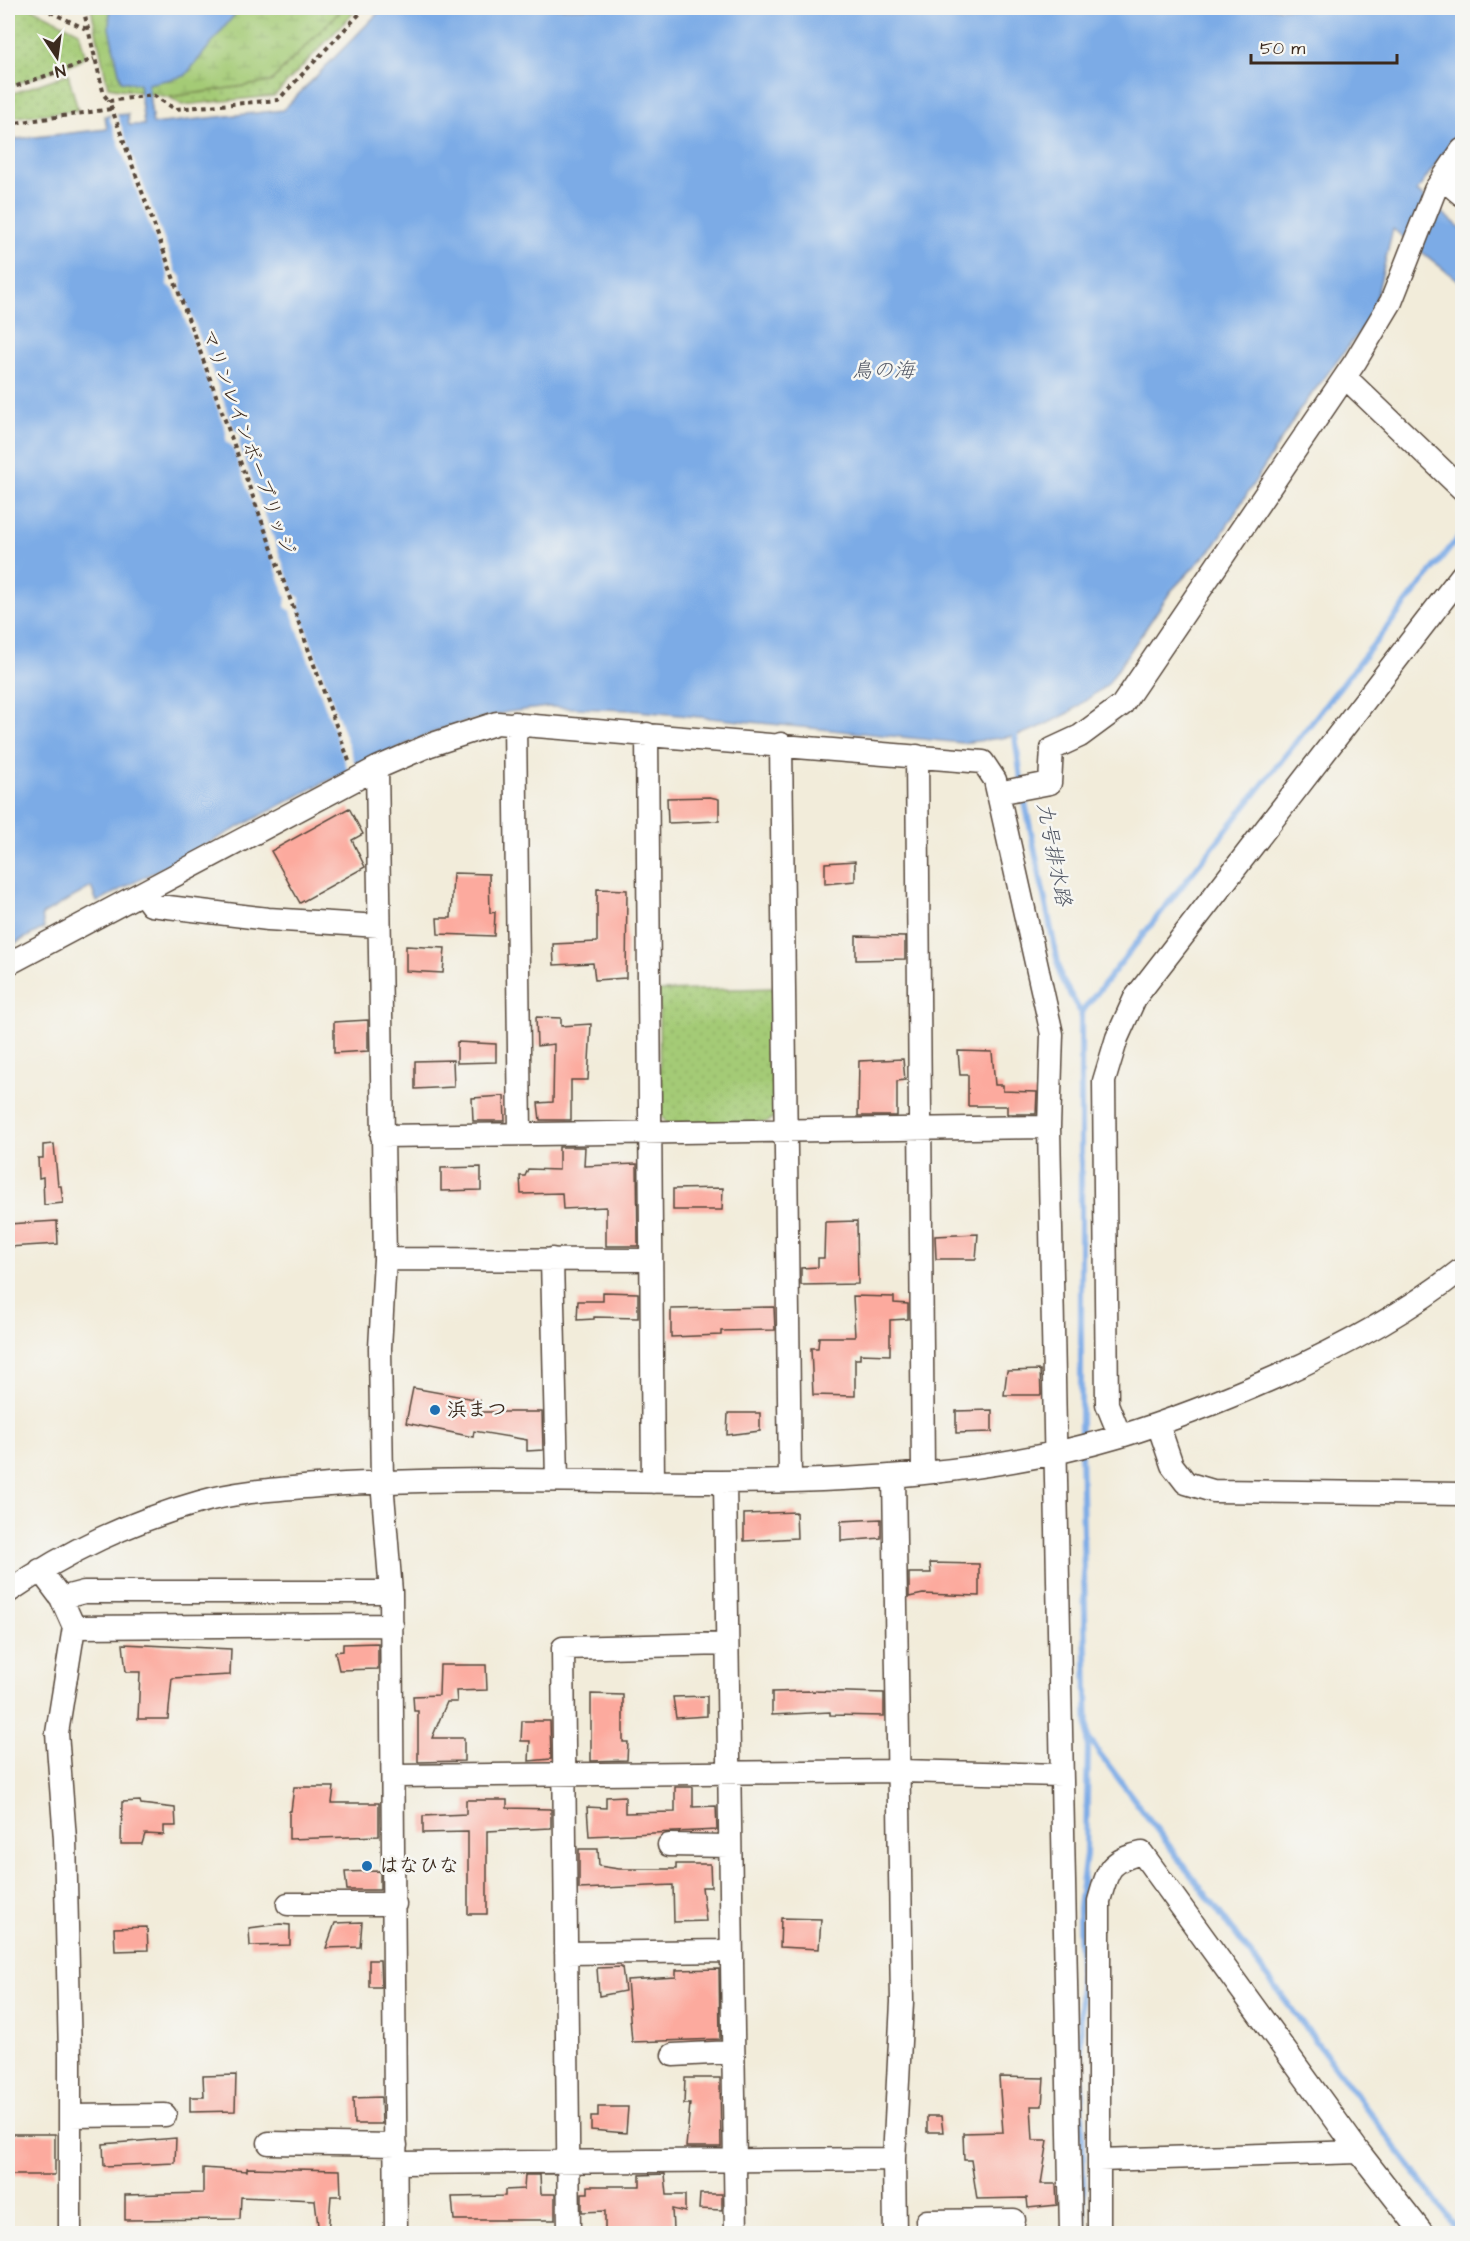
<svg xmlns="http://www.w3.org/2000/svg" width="1470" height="2241" font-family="'Architects Daughter','Klee One',sans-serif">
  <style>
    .green { fill: url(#green-dots); stroke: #707a4a; stroke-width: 1.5 }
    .wetland { fill: url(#wetland-marsh); stroke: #707a4a; stroke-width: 1.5 }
    .water { fill: #7cabe6; stroke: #5c6a82; stroke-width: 1.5 }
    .pier { fill: #f2ecda }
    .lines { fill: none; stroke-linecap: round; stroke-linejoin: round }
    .stream { stroke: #7cabe6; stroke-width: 6 }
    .building { fill: #fcaa9e }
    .minor-casing { stroke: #56473a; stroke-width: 25 }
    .path { stroke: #56473a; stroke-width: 4; stroke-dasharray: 4.5 4.5; stroke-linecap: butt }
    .minor { stroke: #fff; stroke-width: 22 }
    .poi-dot { fill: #1f6fb2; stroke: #f6f6f2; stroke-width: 2 }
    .labels { text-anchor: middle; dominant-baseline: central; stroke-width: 5; stroke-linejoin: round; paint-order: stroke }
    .street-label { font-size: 20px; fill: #3b2a1e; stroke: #f6f6f2 }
    .poi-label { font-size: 20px; font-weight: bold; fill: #3b2a1e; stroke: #f6f6f2; text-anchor: start }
    .water-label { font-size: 21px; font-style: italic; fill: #525764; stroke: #f6f6f2 }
  </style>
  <defs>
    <pattern id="green-dots" width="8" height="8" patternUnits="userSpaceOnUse" patternTransform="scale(1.5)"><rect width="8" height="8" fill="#a4cb76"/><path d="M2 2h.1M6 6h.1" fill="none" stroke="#8eae66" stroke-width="1.8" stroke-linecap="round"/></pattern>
    <pattern id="wetland-marsh" width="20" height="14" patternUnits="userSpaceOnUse" patternTransform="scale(1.5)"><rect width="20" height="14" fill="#a4cb76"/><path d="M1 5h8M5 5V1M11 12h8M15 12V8" fill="none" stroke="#8eae66"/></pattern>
  </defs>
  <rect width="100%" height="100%" fill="#f6f6f2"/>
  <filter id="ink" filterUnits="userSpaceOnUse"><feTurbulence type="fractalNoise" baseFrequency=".0167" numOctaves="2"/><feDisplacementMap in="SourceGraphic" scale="12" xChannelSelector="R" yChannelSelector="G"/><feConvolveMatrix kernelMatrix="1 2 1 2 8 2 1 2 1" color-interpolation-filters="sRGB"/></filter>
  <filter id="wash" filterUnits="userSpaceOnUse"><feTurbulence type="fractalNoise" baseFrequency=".008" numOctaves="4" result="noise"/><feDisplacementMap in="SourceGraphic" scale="24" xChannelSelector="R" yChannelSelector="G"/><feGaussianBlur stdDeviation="1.35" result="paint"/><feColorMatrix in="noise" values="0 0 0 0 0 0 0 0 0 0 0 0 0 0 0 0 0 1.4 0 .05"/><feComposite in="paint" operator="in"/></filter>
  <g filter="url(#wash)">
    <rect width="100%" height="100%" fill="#f2ecda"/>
    <path class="green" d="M 8,8 L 32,8 L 79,32 L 85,55 L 78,62 L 8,87 Z
      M 343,8 L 358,8 L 274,96 L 182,105 L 169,97 L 270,82 Z
      M 68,74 L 78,110 L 8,118 L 8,95 Z
      M 774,988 L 776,1115 L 768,1122 L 668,1126 L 660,1114 L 659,991 Z"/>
    <path class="wetland" d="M 91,8 L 343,8 L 270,82 L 169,97 L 108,87 Z"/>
    <path class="water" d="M 114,8 L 240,8 L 185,76 L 148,84 L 153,124 L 283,110 L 383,8 L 1462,8 L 1462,126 L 1417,191 L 1462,229 L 1462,284 L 1393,229 L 1372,316 L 1301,408 L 1215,545 L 1171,591 L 1108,684 L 1067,714 L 1036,729 L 1015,736 L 962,743 L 628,710 L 548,707 L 508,712 L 449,726 L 413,741 L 317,786 L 97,902 L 91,887 L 42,915 L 44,928 L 8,947 L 8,140 L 107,129 L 105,116 L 128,114 L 129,125 L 144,125 L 139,84 L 121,81 L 109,28 L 110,9 Z"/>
    <path class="pier" d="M 116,112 L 176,272 L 182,277 L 181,287 L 234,429 L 241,434 L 239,444 L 294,594 L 300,598 L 299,609 L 357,769 L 349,773 L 291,611 L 285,607 L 286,597 L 232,446 L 226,442 L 226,431 L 174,290 L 167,285 L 168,274 L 109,117 Z"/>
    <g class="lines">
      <path class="stream" d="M 1012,730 L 1015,736 L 1023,793 L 1061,978 L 1081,1013 L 1081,1441
        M 1081,1013 L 1462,533
        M 1081,1451 L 1088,1738 L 1461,2234
        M 1084,2234 L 1079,1908 L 1086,1854 L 1088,1738"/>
    </g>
    <g id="blocks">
      <path class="building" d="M 710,797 L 719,799 L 719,821 L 668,823 L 667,798 Z
        M 349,808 L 363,834 L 352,840 L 365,867 L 300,903 L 271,851 Z
        M 855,861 L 855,881 L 825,884 L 825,863 Z
        M 453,873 L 489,874 L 490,913 L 495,912 L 494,936 L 438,934 L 437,918 L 451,918 Z
        M 597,889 L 627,890 L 626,978 L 595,980 L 593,963 L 554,965 L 553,944 L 597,942 Z
        M 856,936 L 905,937 L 905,959 L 856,960 Z
        M 406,946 L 445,948 L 443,973 L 406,971 Z
        M 536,1017 L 561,1018 L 561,1026 L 591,1024 L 588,1080 L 571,1080 L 571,1120 L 540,1120 L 538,1103 L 553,1102 L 554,1044 L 537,1046 Z
        M 368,1020 L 368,1051 L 334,1053 L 334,1022 Z
        M 457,1042 L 496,1044 L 496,1062 L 457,1063 Z
        M 958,1051 L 992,1052 L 995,1085 L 1003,1085 L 1003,1091 L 1037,1092 L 1036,1114 L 1007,1114 L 1007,1106 L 968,1106 L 968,1075 L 960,1075 Z
        M 903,1059 L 905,1080 L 897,1081 L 897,1116 L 858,1116 L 859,1061 Z
        M 453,1060 L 454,1087 L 415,1089 L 415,1061 Z
        M 504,1096 L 505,1121 L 473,1121 L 472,1098 Z
        M 54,1144 L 58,1186 L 61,1186 L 63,1203 L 44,1205 L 43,1177 L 39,1178 L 38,1158 L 43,1158 L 43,1145 Z
        M 559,1147 L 585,1147 L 584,1166 L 637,1164 L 638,1246 L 606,1246 L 606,1207 L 563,1209 L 562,1193 L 521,1194 L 520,1176 L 525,1176 L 528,1169 L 559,1170 Z
        M 481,1167 L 481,1190 L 441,1191 L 441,1168 Z
        M 723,1188 L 722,1210 L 673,1210 L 673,1189 Z
        M 57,1221 L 58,1244 L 8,1247 L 8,1224 Z
        M 857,1221 L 858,1284 L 801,1285 L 801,1268 L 818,1267 L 818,1258 L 824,1258 L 825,1222 Z
        M 978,1234 L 976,1259 L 936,1259 L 935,1236 Z
        M 603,1292 L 638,1293 L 638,1318 L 594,1317 L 594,1319 L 577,1320 L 578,1301 L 603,1301 Z
        M 853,1296 L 894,1297 L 894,1303 L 908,1304 L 908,1319 L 890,1320 L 890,1355 L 860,1354 L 860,1359 L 855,1359 L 855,1396 L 813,1395 L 811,1348 L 818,1348 L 819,1337 L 855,1337 Z
        M 774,1307 L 775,1330 L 721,1331 L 721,1335 L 671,1337 L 671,1309 Z
        M 1040,1370 L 1041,1395 L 1004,1395 L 1007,1371 Z
        M 413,1388 L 480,1400 L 478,1412 L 542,1412 L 543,1450 L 527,1451 L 527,1440 L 474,1431 L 473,1437 L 406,1423 Z
        M 992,1410 L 992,1432 L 956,1433 L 956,1411 Z
        M 728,1413 L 760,1413 L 760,1431 L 727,1435 Z
        M 796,1512 L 797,1538 L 744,1541 L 744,1514 Z
        M 881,1519 L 881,1538 L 841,1541 L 841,1521 Z
        M 930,1563 L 979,1564 L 979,1596 L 923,1594 L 909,1597 L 909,1573 L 931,1573 Z
        M 378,1643 L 378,1669 L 339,1670 L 335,1652 L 343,1651 L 343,1644 Z
        M 123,1644 L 231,1649 L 230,1675 L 172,1678 L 168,1719 L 138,1719 L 140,1672 L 126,1672 Z
        M 440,1665 L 486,1665 L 487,1690 L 456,1691 L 457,1702 L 447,1702 L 432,1738 L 464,1738 L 464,1761 L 418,1762 L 418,1711 L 414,1711 L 413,1696 L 439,1695 Z
        M 812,1691 L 884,1693 L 884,1716 L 830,1715 L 830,1712 L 772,1715 L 772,1692 Z
        M 591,1694 L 623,1695 L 623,1742 L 628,1742 L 627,1760 L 591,1761 Z
        M 707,1696 L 707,1716 L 676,1718 L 673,1697 Z
        M 522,1721 L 550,1721 L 551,1759 L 529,1761 L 530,1741 L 521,1741 Z
        M 294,1787 L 334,1787 L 332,1803 L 379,1803 L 379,1836 L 289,1839 L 289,1811 L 291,1811 Z
        M 675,1787 L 693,1787 L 693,1807 L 716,1806 L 717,1830 L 589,1836 L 587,1807 L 606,1808 L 606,1797 L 625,1796 L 625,1813 L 675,1812 Z
        M 466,1800 L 507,1800 L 507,1808 L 551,1809 L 551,1828 L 487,1831 L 487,1914 L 468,1914 L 468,1832 L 423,1833 L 423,1816 L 466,1814 Z
        M 140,1801 L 141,1804 L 175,1808 L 176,1826 L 164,1826 L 164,1835 L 145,1834 L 142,1844 L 121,1844 L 122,1802 Z
        M 579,1849 L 598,1849 L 599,1866 L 619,1869 L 676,1869 L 676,1864 L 710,1864 L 711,1887 L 702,1887 L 706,1921 L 674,1922 L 673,1885 L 579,1889 Z
        M 380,1871 L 380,1890 L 347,1890 L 345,1872 Z
        M 781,1918 L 821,1919 L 819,1949 L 780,1947 Z
        M 362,1922 L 360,1947 L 326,1948 L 335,1923 Z
        M 280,1924 L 290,1925 L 290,1945 L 250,1946 L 249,1928 Z
        M 147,1927 L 148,1950 L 115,1951 L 114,1928 Z
        M 369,1960 L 380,1960 L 381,1987 L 369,1987 Z
        M 622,1967 L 625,1991 L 599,1996 L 597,1968 Z
        M 719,1969 L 720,2039 L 632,2042 L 627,1980 L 676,1977 L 676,1970 Z
        M 236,2075 L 235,2111 L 190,2112 L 190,2097 L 204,2097 L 203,2076 Z
        M 999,2077 L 1044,2078 L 1042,2106 L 1031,2106 L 1033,2140 L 1048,2140 L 1041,2184 L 1056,2184 L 1057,2205 L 1028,2208 L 1027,2198 L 977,2199 L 971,2160 L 964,2160 L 963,2133 L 1003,2132 Z
        M 685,2078 L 720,2078 L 721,2147 L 686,2147 L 690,2104 L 684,2104 Z
        M 381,2097 L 382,2124 L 354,2124 L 353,2098 Z
        M 598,2107 L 628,2107 L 626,2133 L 591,2130 L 591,2116 L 598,2116 Z
        M 927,2116 L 941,2116 L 943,2132 L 927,2132 Z
        M 8,2134 L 55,2134 L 55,2175 L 8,2175 Z
        M 176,2138 L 175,2163 L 104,2166 L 103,2144 Z
        M 203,2168 L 247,2171 L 247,2168 L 340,2170 L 341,2196 L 331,2196 L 328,2234 L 319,2234 L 315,2200 L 241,2197 L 240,2219 L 125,2220 L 125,2195 L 203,2193 Z
        M 665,2174 L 667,2195 L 685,2195 L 685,2212 L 672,2209 L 673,2229 L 628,2234 L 605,2232 L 605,2211 L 582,2212 L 582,2193 L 588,2193 L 588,2186 L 640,2186 L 640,2175 Z
        M 525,2175 L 540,2175 L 541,2194 L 555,2194 L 555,2220 L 454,2220 L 452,2197 L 505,2196 L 505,2190 L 524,2189 Z
        M 700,2194 L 722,2194 L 722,2210 L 699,2209 Z"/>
    </g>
  </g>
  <g filter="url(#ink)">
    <use href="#blocks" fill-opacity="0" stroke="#56473a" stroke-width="1.5"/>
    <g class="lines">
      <defs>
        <path id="minor" d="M 1443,179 L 1462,195
          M 1345,377 L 1462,489
          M 515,723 L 520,1133
          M 647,734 L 653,1482
          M 781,744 L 790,1479
          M 917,756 L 923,1472
          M 377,768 L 385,1259 L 380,1348 L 382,1482 L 391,1592 L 396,2234
          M 998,793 L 1050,783 L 1052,749 L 1080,736 L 1122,705 L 1355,362 L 1391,302 L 1435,190 L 1462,150
          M 142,893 L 151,905 L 268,919 L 379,926
          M 8,964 L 377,768 L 430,745 L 497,723 L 983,762 L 995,780 L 1052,1034 L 1049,1127 L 1071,2234
          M 382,1136 L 1049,1127
          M 385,1259 L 651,1260
          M 552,1259 L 557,1480
          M 1158,1424 L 1172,1465 L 1186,1483 L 1213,1491 L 1462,1494
          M 1120,1436 L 1107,1404 L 1104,1081 L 1117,1038 L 1135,998 L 1462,575
          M 894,1476 L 902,2002 L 894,2159 L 895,2234
          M 725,1482 L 736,2234
          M 40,1570 L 61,1598 L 74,1627 L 57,1733 L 65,1839 L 70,2056 L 70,2234
          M 8,1592 C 69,1550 129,1522 200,1502 C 242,1490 286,1489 329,1485 C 459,1476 589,1482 719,1482 C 850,1482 994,1474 1121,1436 C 1174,1420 1226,1399 1278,1376 C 1343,1347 1406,1313 1462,1269
          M 61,1598 L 84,1592 L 391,1592
          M 74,1627 L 392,1625
          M 394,1776 L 900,1771 L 1061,1775
          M 669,1845 L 729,1846
          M 288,1904 L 395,1904
          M 566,1953 L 731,1951
          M 673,2055 L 732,2052
          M 70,2116 L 165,2115
          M 269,2143 L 396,2145
          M 1099,2160 L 1359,2152
          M 397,2163 L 894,2159
          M 927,2221 L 1014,2220
          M 569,2234 L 563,1648 L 727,1644
          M 1099,2234 L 1099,1901 C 1108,1869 1109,1861 1142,1853 L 1359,2152 L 1423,2234"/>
      </defs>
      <use href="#minor" class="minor-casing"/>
      <path class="path" d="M 42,8 L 86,29
        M 83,8 L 104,95 L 109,101
        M 8,89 L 94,59
        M 8,124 L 111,109
        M 349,761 L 109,101 L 153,95 L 175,109 L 278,100 L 365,8"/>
      <use href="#minor" class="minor"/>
    </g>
  </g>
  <g class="poi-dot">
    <circle cx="435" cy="1410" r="6"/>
    <circle cx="367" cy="1866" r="6"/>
  </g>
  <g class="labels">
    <g class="street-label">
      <text transform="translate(248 442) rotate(70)">マリンレインボーブリッジ</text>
    </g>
    <g class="poi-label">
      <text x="447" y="1410">浜まつ</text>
      <text x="379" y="1866">はなひな</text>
    </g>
    <g class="water-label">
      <text x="883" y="370">鳥の海</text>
      <text transform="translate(1054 854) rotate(79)">九号排水路</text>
    </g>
  </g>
  <rect width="1470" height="2241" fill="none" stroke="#f6f6f2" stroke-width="30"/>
  <g transform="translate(57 57) rotate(167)" stroke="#f6f6f2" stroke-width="4.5" paint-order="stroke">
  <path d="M0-4.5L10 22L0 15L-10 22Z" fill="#3b2a1e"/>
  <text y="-9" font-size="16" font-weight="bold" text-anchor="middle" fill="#3b2a1e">N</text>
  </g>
  <path d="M1251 54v9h146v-9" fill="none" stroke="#3b2a1e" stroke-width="3"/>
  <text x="1260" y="54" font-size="18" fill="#3b2a1e" stroke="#f6f6f2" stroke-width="4.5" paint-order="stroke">50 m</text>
</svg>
